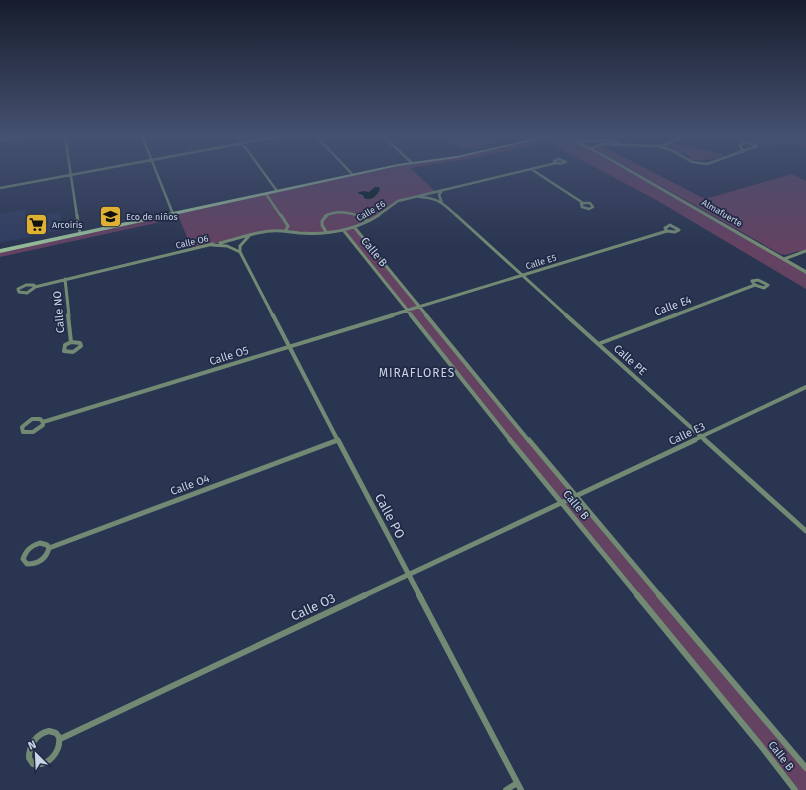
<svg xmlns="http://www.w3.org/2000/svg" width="806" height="790" font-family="'Fira Sans',sans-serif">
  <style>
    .built { fill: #303d60 }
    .green { fill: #634262 }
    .water { fill: #001e22 }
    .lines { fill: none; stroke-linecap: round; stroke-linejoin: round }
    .minor-far4 { stroke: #728a74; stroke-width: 2.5 }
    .minor-far3 { stroke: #728a74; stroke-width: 3 }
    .minor-far2 { stroke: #728a74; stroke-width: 4 }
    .minor-far1 { stroke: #728a74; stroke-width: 5 }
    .minor { stroke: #728a74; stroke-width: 6 }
    .tertiary { fill: #728a74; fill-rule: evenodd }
    .secondary { fill: #94b997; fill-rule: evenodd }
    .labels { text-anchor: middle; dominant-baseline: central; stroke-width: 3.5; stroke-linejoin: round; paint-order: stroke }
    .far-street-label { font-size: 9px; fill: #cad2e4; stroke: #202a46 }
    .far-poi-label { font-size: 9px; fill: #cad2e4; stroke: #202a46; text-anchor: start }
    .street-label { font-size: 11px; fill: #cad2e4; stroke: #202a46 }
    .neighbourhood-label { font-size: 12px; letter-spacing: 1px; fill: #cad2e4; stroke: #202a46 }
    .near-street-label { font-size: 13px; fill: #cad2e4; stroke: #202a46 }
  </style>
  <rect width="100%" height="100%" fill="#2a3551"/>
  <path class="built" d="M 25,209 L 25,219 L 60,212 L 62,230 L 0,243 L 0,214 Z"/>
  <path class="green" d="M 444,136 L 525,136 L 462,149 Z
    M 551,136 L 565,136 L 591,148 L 806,272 L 806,289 L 658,201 L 550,143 L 545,142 L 474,158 L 410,168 L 435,191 L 398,201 L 387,211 L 355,228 L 488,391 L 806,768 L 806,790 L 795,790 L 609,561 L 344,231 L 319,233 L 270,231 L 192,249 L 179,218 L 0,257 L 0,251 L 398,165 L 486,151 Z
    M 739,136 L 775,136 L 791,143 L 766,146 Z
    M 779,136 L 806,136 L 806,147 Z
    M 673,144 L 711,151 L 725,155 C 711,160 702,162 687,159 L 691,157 L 684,153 L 680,154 L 675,150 L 672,146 Z
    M 600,145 L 705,199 L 792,174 L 806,181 L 806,251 L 801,253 L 798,251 L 786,255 L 780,254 L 596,149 L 597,146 Z"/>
  <path class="water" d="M 375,187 L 379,187 L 380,189 C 377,196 372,201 364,198 L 363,195 L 357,193 L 363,191 L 369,192 Z"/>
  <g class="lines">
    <path class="minor-far4" d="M 65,136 L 77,216
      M 142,136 L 173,214
      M 237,136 L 277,191
      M 316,136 L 353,175
      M 383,136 L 412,163
      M 0,140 L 27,136
      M 578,142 L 605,140 L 618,143
      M 659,146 L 668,144 L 682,136
      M 591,148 L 602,144 L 657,146 L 671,150 L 692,162 L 707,164 L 757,146
      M 743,152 L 740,145 L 747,142 L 757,146
      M 558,159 L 566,162 C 562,164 558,165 554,161 Z
      M 531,169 L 583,203
      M 0,188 L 281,136
      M 442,190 L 439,195 L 442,203
      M 266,194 L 281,216
      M 420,197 C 439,198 443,204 457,216
      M 585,203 L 590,203 L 593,207 L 589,209 L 582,207 L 581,204 Z
      M 325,216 C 336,210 348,212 359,216
      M 377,216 L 398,201 L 556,163"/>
    <path class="minor-far3" d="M 77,215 L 80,234
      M 281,215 L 288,226 L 286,230
      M 357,215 L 368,221
      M 456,215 L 567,316
      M 670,225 L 679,230 L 675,232 L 667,231 L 665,228 Z
      M 355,228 L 427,316
      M 344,231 L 412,316
      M 326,232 L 322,225 L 322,221 L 327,215
      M 220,243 C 237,239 254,232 271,231 C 280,230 289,232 299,233 C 327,235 354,231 379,215
      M 212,245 L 227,246 L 240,252 L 273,316
      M 240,252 L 240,246 L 249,236
      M 784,259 L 806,251
      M 65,279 L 69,316
      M 758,280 L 768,285 L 764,288 L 755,285 L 752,281 Z
      M 26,285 L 34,285 L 34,288 L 27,293 L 19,292 L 18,289 Z
      M 35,287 L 213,244
      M 389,316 L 667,231
      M 673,316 L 755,285"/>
    <path class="minor-far2" d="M 68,315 L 71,342
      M 273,315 L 338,441
      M 411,315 L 511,441
      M 426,315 L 529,441
      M 566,315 L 706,441
      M 71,342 L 80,343 L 81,346 L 73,352 L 64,351 L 65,345 Z
      M 598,344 L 675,315
      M 32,419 L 40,419 L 43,422 L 43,425 L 33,432 L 23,432 L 22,427 Z
      M 43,422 L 393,315
      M 336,441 L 338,440
      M 692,441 L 806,387"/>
    <path class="minor-far1" d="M 338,440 L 420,596
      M 510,440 L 638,596
      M 529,440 L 660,596
      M 705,440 L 806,531
      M 40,543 L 47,545 L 49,548 C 46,559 38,564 27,564 L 23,559 C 26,550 31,546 40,543 Z
      M 49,548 L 338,440
      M 363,596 L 695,440"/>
    <path class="minor" d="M 419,595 L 521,790
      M 637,595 L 761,746 L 795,790
      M 659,595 L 806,768
      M 49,731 L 56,733 L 59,737 C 61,752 48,767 33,764 L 29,758 C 29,745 36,734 49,731 Z
      M 60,739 L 365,595
      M 506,790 L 517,783"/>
    <path class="tertiary" d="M 563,136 L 568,136 L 602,153 L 806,270 L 806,274 L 600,155 Z"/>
    <path class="secondary" d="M 546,136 L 553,136 L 457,158 L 398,166 L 0,253 L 0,249 L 398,164 L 457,156 Z"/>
  </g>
  <linearGradient id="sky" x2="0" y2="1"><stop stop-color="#171d2d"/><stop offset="0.55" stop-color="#445170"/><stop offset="1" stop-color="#445170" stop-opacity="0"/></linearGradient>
  <rect width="806" height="246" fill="url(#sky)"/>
  <defs>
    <symbol id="school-square" viewBox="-11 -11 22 22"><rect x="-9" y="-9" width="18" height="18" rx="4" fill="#deb133" stroke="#202a46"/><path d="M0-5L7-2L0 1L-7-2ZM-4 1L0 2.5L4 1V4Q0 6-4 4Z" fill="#111"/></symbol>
    <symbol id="supermarket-square" viewBox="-11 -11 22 22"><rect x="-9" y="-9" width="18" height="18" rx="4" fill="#deb133" stroke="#202a46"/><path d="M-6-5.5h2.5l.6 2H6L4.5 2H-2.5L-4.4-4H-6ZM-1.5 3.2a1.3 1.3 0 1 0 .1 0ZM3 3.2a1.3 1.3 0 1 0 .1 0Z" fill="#111"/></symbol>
  </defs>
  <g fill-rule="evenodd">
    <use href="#school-square" x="98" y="204" width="25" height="25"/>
    <use href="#supermarket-square" x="24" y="212" width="25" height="25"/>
  </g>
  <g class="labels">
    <g class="far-street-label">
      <text transform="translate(371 211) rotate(-30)">Calle E6</text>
      <text transform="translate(722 213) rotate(30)">Almafuerte</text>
      <text transform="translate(192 242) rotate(-13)">Calle O6</text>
      <text transform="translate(541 262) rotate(-17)">Calle E5</text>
    </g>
    <g class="far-poi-label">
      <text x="126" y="217">Eco de niños</text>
      <text x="52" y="225">Arcoiris</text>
    </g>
    <g class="street-label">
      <text transform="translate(374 252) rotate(51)">Calle B</text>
      <text transform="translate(673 306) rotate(-20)">Calle E4</text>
      <text transform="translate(59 312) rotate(-95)">Calle NO</text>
      <text transform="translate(229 356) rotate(-17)">Calle O5</text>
      <text transform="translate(630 360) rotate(42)">Calle PE</text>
      <text transform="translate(687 434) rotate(-25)">Calle E3</text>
      <text transform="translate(190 485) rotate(-20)">Calle O4</text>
      <text transform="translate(576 505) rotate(51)">Calle B</text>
      <text transform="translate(781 756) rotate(52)">Calle B</text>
    </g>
    <g class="neighbourhood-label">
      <text x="417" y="373">MIRAFLORES</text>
    </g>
    <g class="near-street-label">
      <text transform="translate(390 516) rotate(62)">Calle PO</text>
      <text transform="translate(313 607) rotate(-25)">Calle O3</text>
    </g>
  </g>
  <g transform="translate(36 754) rotate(336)" stroke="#202a46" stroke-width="3" paint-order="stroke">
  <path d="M0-3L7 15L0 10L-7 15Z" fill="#cad2e4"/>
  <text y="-6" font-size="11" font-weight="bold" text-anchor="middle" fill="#cad2e4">N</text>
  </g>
</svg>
